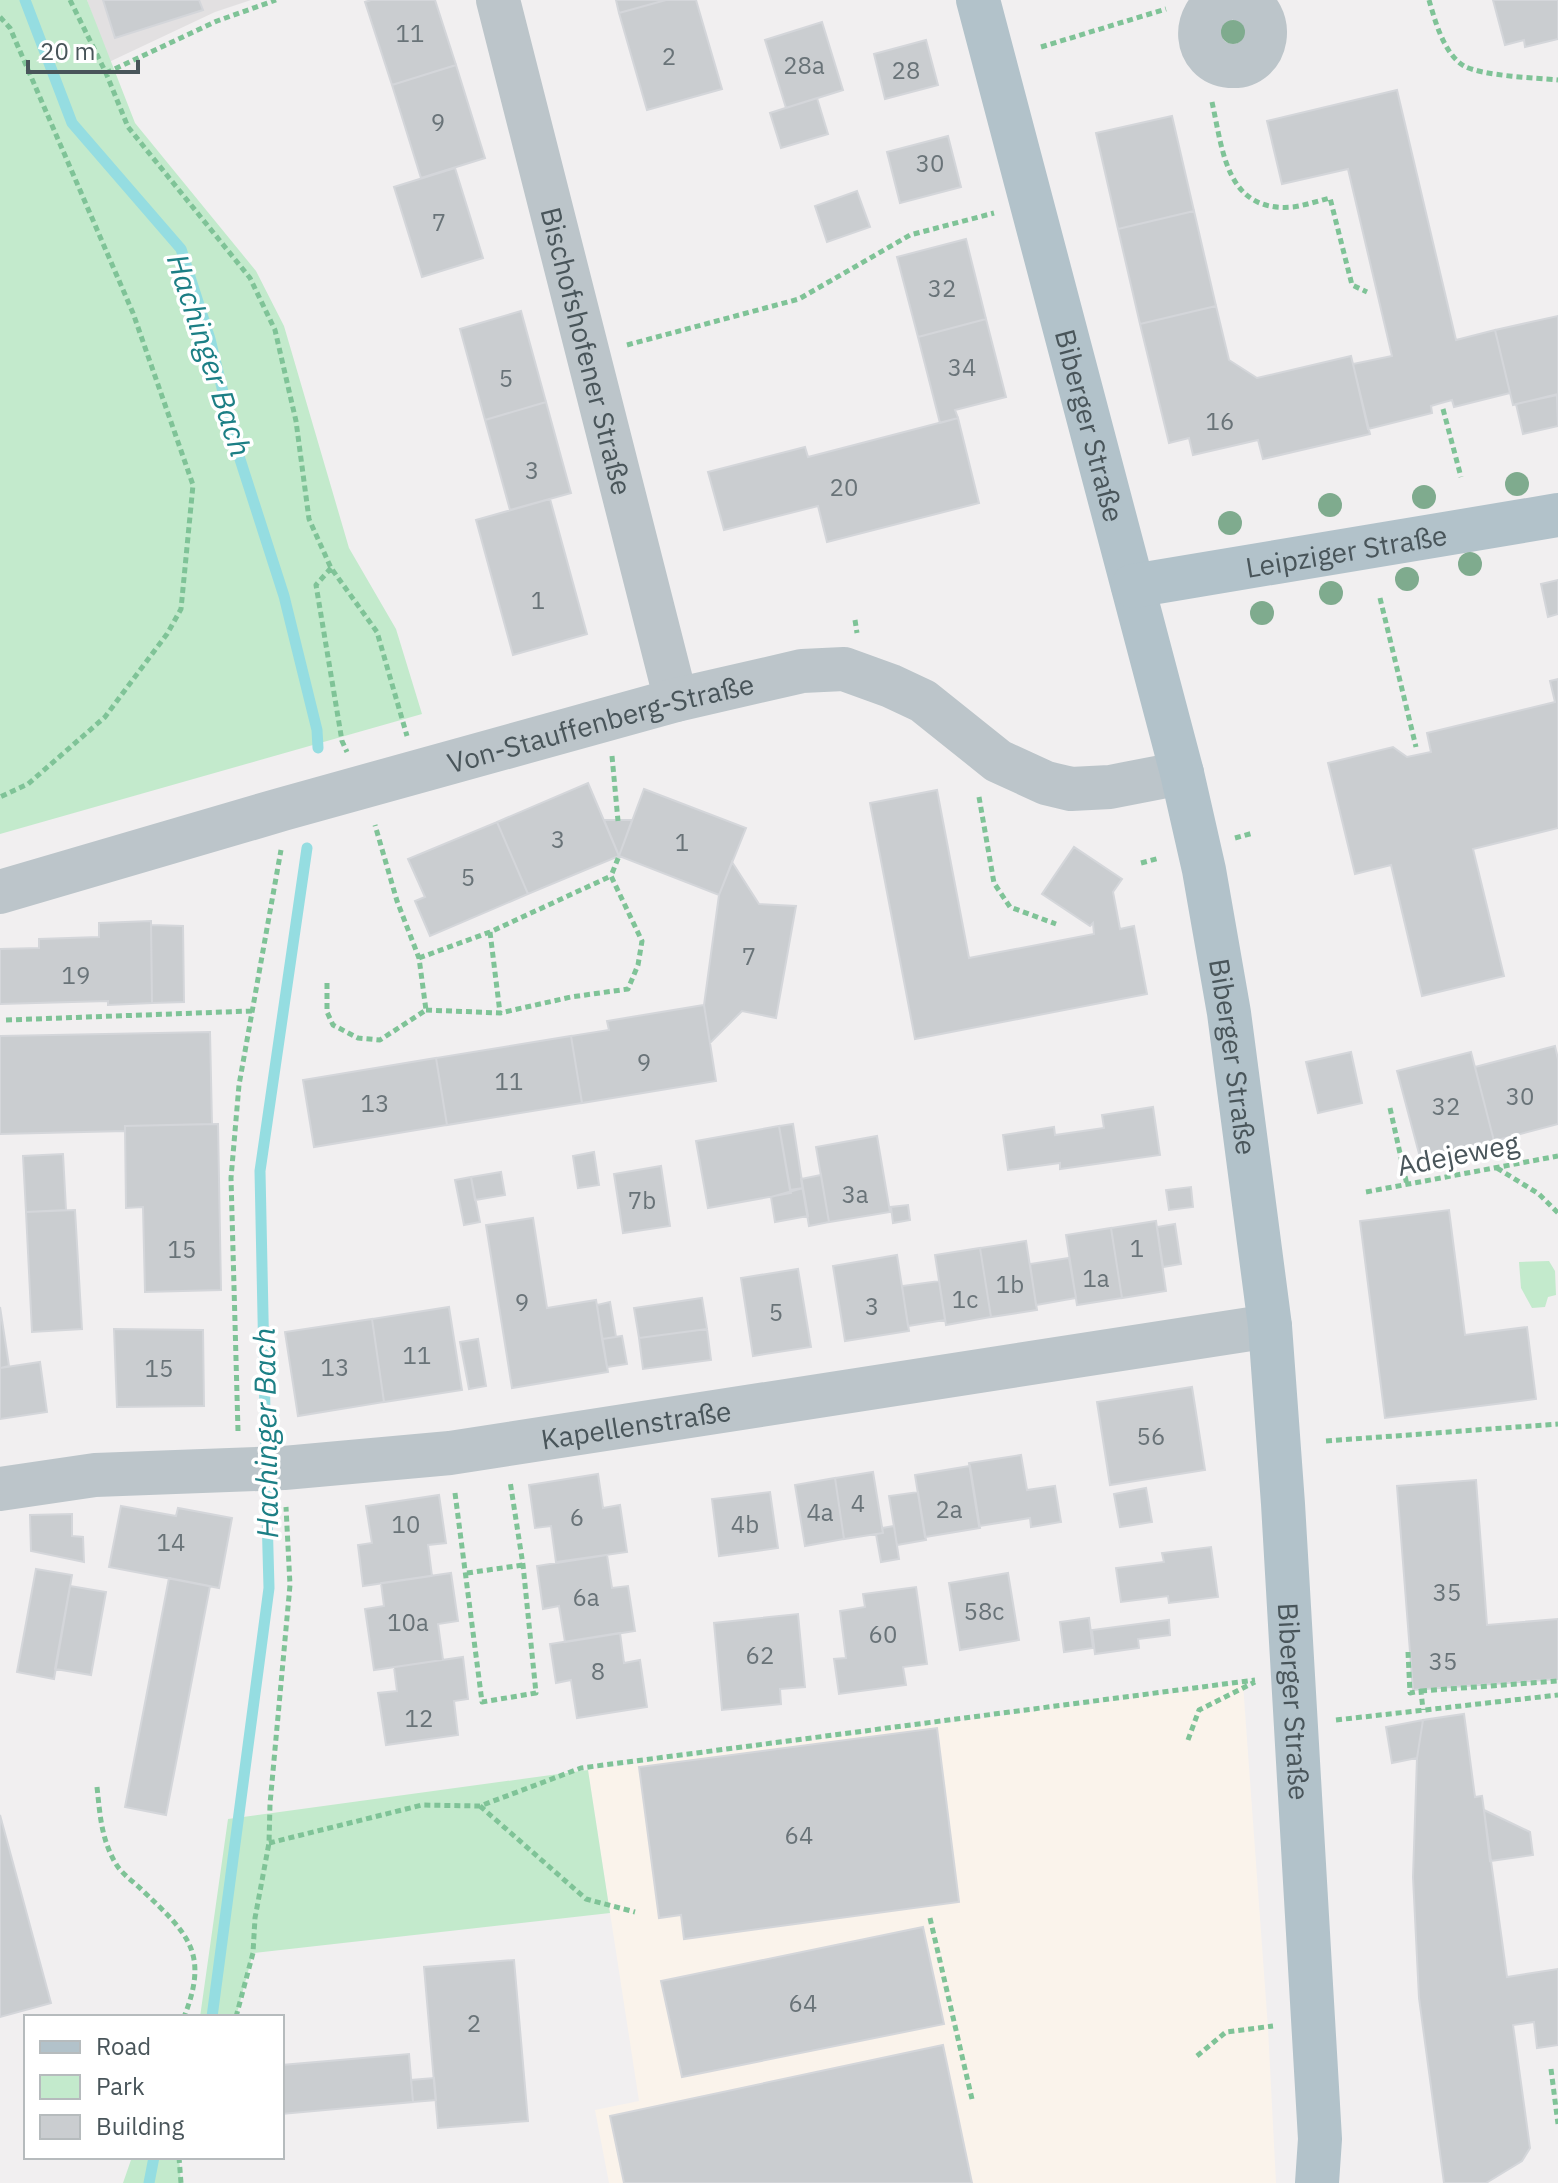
<svg xmlns="http://www.w3.org/2000/svg" width="1558" height="2183" font-family="'IBM Plex Sans',sans-serif">
  <style>
    .commercial { fill: #faf3eb }
    .education { fill: #e2e0e1 }
    .green { fill: #c3eacc }
    .lines { fill: none; stroke-linecap: round; stroke-linejoin: round }
    .stream { stroke: #95dde1; stroke-width: 11 }
    .building { fill: #cacdd0; stroke: #d4d6da; stroke-width: 2 }
    .path { stroke: #7fc397; stroke-width: 5; stroke-dasharray: 6 4; stroke-linecap: butt }
    .minor { stroke: #bcc5ca; stroke-width: 44 }
    .major { stroke: #b2c2ca; stroke-width: 44 }
    .tree { fill: #7fab8e }
    .labels { text-anchor: middle; dominant-baseline: central; stroke-width: 7; stroke-linejoin: round; paint-order: stroke }
    .number-label { font-size: 24px; fill: #697378 }
    .street-label { font-size: 28px; fill: #49555a; stroke: #fff }
    .water-label { font-size: 30px; font-style: italic; fill: #1c7f85; stroke: #fff }
  </style>
  <rect width="100%" height="100%" fill="#f1eff0"/>
  <path class="commercial" d="M 1243,1684 L 1268,2028 L 1276,2183 L 609,2183 L 595,2110 L 639,2101 L 588,1770 Z"/>
  <path class="education" d="M 87,0 L 251,0 L 215,12 L 109,62 Z"/>
  <path class="green" d="M 0,0 L 87,0 L 135,123 L 256,271 L 284,326 L 349,548 L 396,629 L 422,714 L 0,834 Z
    M 1549,1261 L 1555,1271 L 1556,1295 L 1548,1297 L 1545,1307 L 1532,1308 L 1521,1288 L 1519,1262 Z
    M 588,1770 L 610,1913 L 253,1953 L 236,2017 L 200,2017 L 228,1819 Z
    M 132,2157 L 179,2157 L 181,2183 L 123,2183 Z"/>
  <g class="lines">
    <path class="stream" d="M 25,0 L 72,123 L 181,249 L 210,339 L 238,453 L 284,596 L 317,730 L 318,748
      M 266,1460 L 260,1171 L 307,848
      M 212,2017 L 269,1588 L 266,1477
      M 149,2183 L 154,2157"/>
  </g>
  <path class="building" d="M 103,0 L 199,0 L 203,10 L 115,38 Z
    M 371,0 L 435,0 L 456,65 L 392,85 L 365,2 Z
    M 616,0 L 666,0 L 619,13 Z
    M 666,0 L 696,0 L 722,89 L 647,110 L 619,13 Z
    M 1493,0 L 1558,0 L 1558,39 L 1525,47 L 1524,40 L 1505,45 Z
    M 822,22 L 843,90 L 786,108 L 765,40 Z
    M 926,40 L 938,85 L 885,99 L 874,54 Z
    M 456,65 L 485,158 L 421,178 L 392,85 Z
    M 1397,90 L 1456,340 L 1495,330 L 1510,393 L 1454,407 L 1452,400 L 1441,403 L 1431,406 L 1432,413 L 1368,429 L 1353,364 L 1392,356 L 1348,169 L 1282,184 L 1267,121 Z
    M 817,98 L 828,134 L 781,148 L 770,113 Z
    M 1172,116 L 1194,211 L 1118,229 L 1096,133 Z
    M 948,136 L 961,187 L 900,203 L 887,152 Z
    M 455,168 L 483,258 L 422,277 L 394,187 Z
    M 857,191 L 870,227 L 827,242 L 815,206 Z
    M 1194,211 L 1216,306 L 1140,324 L 1118,229 Z
    M 966,239 L 986,319 L 918,337 L 897,257 Z
    M 1216,306 L 1229,360 L 1257,378 L 1351,356 L 1370,434 L 1263,459 L 1258,440 L 1193,455 L 1189,438 L 1169,443 L 1140,324 Z
    M 521,311 L 546,402 L 485,420 L 460,329 Z
    M 1558,316 L 1558,394 L 1513,405 L 1495,330 Z
    M 986,319 L 1006,397 L 955,410 L 958,418 L 940,423 L 918,337 Z
    M 1557,395 L 1558,426 L 1523,434 L 1516,404 Z
    M 546,402 L 571,493 L 510,510 L 485,420 Z
    M 958,418 L 979,503 L 827,542 L 818,506 L 724,530 L 708,472 L 805,447 L 808,457 Z
    M 550,499 L 587,634 L 513,655 L 476,520 Z
    M 1558,580 L 1558,614 L 1548,617 L 1541,584 Z
    M 1558,679 L 1558,828 L 1473,849 L 1504,976 L 1422,996 L 1391,865 L 1355,874 L 1328,763 L 1393,747 L 1407,757 L 1431,752 L 1427,733 L 1555,702 L 1550,681 Z
    M 588,783 L 619,856 L 528,894 L 497,822 Z
    M 644,789 L 746,828 L 719,895 L 619,856 Z
    M 937,790 L 969,958 L 1094,934 L 1093,923 L 1090,926 L 1042,894 L 1074,847 L 1122,879 L 1113,892 L 1120,929 L 1134,926 L 1147,994 L 915,1039 L 870,803 Z
    M 604,820 L 632,820 L 619,856 Z
    M 497,822 L 528,894 L 430,936 L 415,901 L 425,897 L 408,859 Z
    M 732,862 L 759,904 L 796,906 L 776,1018 L 742,1011 L 710,1043 L 704,1005 L 719,895 Z
    M 151,921 L 152,1003 L 108,1005 L 108,1001 L 0,1004 L 0,949 L 39,948 L 39,939 L 99,937 L 99,923 Z
    M 151,925 L 183,926 L 184,1002 L 152,1003 Z
    M 704,1005 L 716,1081 L 582,1103 L 571,1036 L 609,1030 L 607,1021 Z
    M 210,1032 L 212,1124 L 125,1126 L 125,1131 L 0,1134 L 0,1036 Z
    M 571,1036 L 582,1103 L 447,1125 L 436,1058 Z
    M 1555,1046 L 1558,1059 L 1558,1124 L 1494,1141 L 1475,1067 Z
    M 1351,1052 L 1362,1103 L 1318,1113 L 1306,1062 Z
    M 1471,1052 L 1494,1141 L 1421,1161 L 1397,1071 Z
    M 436,1058 L 447,1125 L 314,1147 L 303,1080 Z
    M 1153,1107 L 1160,1155 L 1060,1169 L 1060,1163 L 1008,1170 L 1003,1135 L 1054,1127 L 1055,1135 L 1104,1128 L 1102,1115 Z
    M 218,1124 L 221,1290 L 145,1292 L 143,1207 L 126,1208 L 125,1126 Z
    M 793,1124 L 803,1188 L 790,1190 L 779,1126 Z
    M 779,1126 L 791,1193 L 708,1208 L 696,1141 Z
    M 877,1136 L 890,1212 L 829,1222 L 816,1147 Z
    M 594,1152 L 599,1185 L 578,1188 L 573,1156 Z
    M 63,1154 L 66,1210 L 26,1212 L 23,1156 Z
    M 661,1166 L 670,1226 L 623,1233 L 614,1174 Z
    M 501,1172 L 505,1195 L 475,1200 L 471,1177 Z
    M 821,1175 L 829,1222 L 809,1226 L 801,1179 Z
    M 471,1177 L 480,1222 L 464,1225 L 455,1180 Z
    M 1191,1187 L 1193,1207 L 1169,1210 L 1166,1190 Z
    M 803,1188 L 808,1216 L 775,1222 L 771,1197 Z
    M 908,1205 L 910,1220 L 893,1223 L 891,1207 Z
    M 75,1210 L 82,1329 L 32,1332 L 26,1212 Z
    M 1449,1210 L 1465,1335 L 1527,1327 L 1536,1399 L 1385,1418 L 1360,1221 Z
    M 533,1218 L 547,1308 L 596,1300 L 608,1372 L 512,1388 L 486,1225 Z
    M 1156,1221 L 1166,1291 L 1122,1298 L 1111,1228 Z
    M 1175,1224 L 1181,1264 L 1163,1267 L 1157,1227 Z
    M 1111,1228 L 1122,1298 L 1077,1305 L 1066,1235 Z
    M 1026,1241 L 1037,1310 L 991,1317 L 980,1248 Z
    M 980,1248 L 991,1317 L 946,1325 L 935,1255 Z
    M 897,1255 L 909,1331 L 845,1341 L 833,1266 Z
    M 1069,1258 L 1076,1298 L 1036,1305 L 1030,1264 Z
    M 798,1269 L 811,1347 L 753,1356 L 741,1278 Z
    M 939,1281 L 945,1320 L 908,1326 L 902,1286 Z
    M 702,1298 L 707,1329 L 639,1338 L 634,1308 Z
    M 610,1302 L 616,1337 L 602,1339 L 597,1305 Z
    M 0,1307 L 9,1366 L 0,1368 Z
    M 449,1307 L 462,1390 L 384,1402 L 372,1319 Z
    M 372,1319 L 384,1402 L 298,1416 L 285,1332 Z
    M 114,1329 L 203,1330 L 204,1406 L 117,1407 Z
    M 707,1329 L 711,1360 L 643,1369 L 639,1338 Z
    M 622,1336 L 627,1364 L 607,1367 L 602,1339 Z
    M 478,1339 L 486,1386 L 469,1389 L 460,1342 Z
    M 40,1362 L 47,1412 L 0,1419 L 0,1368 Z
    M 1192,1387 L 1205,1470 L 1110,1485 L 1097,1402 Z
    M 1021,1455 L 1027,1490 L 1055,1486 L 1061,1522 L 1031,1527 L 1030,1518 L 979,1526 L 969,1463 Z
    M 970,1466 L 980,1528 L 925,1537 L 915,1475 Z
    M 873,1472 L 883,1533 L 844,1539 L 835,1478 Z
    M 598,1474 L 603,1508 L 620,1505 L 627,1552 L 556,1562 L 551,1526 L 535,1528 L 529,1485 Z
    M 835,1478 L 844,1539 L 805,1546 L 795,1485 Z
    M 1476,1480 L 1487,1625 L 1558,1619 L 1558,1679 L 1413,1690 L 1397,1486 Z
    M 1146,1488 L 1152,1522 L 1120,1527 L 1114,1494 Z
    M 770,1492 L 778,1548 L 719,1556 L 712,1499 Z
    M 918,1492 L 926,1540 L 897,1545 L 889,1496 Z
    M 439,1495 L 446,1543 L 428,1545 L 432,1576 L 363,1586 L 358,1545 L 372,1543 L 366,1506 Z
    M 121,1506 L 176,1516 L 178,1508 L 232,1518 L 219,1588 L 109,1567 Z
    M 72,1514 L 72,1536 L 83,1537 L 84,1562 L 31,1551 L 30,1515 Z
    M 894,1526 L 899,1559 L 881,1562 L 876,1534 L 883,1533 L 882,1528 Z
    M 1211,1547 L 1218,1597 L 1169,1603 L 1168,1596 L 1121,1602 L 1116,1568 L 1164,1562 L 1162,1553 Z
    M 607,1555 L 612,1588 L 628,1586 L 635,1631 L 565,1642 L 559,1606 L 543,1609 L 537,1566 Z
    M 36,1569 L 72,1575 L 54,1679 L 17,1672 Z
    M 451,1573 L 458,1621 L 438,1624 L 443,1660 L 374,1670 L 365,1609 L 384,1606 L 381,1583 Z
    M 1008,1573 L 1019,1640 L 960,1650 L 949,1583 Z
    M 169,1578 L 210,1586 L 166,1815 L 125,1807 Z
    M 70,1586 L 106,1592 L 91,1675 L 55,1669 Z
    M 916,1587 L 927,1664 L 903,1667 L 906,1685 L 839,1694 L 834,1659 L 846,1658 L 840,1611 L 865,1607 L 863,1594 Z
    M 798,1614 L 805,1687 L 780,1689 L 781,1704 L 722,1710 L 714,1623 Z
    M 1089,1618 L 1093,1648 L 1064,1652 L 1060,1622 Z
    M 1169,1620 L 1170,1635 L 1138,1639 L 1139,1648 L 1095,1654 L 1092,1630 Z
    M 620,1633 L 624,1663 L 640,1660 L 647,1707 L 577,1718 L 571,1680 L 556,1683 L 550,1644 Z
    M 463,1657 L 468,1699 L 454,1701 L 458,1735 L 386,1745 L 378,1693 L 397,1691 L 394,1667 Z
    M 1464,1714 L 1475,1797 L 1482,1796 L 1507,1977 L 1558,1969 L 1558,2045 L 1537,2048 L 1534,2022 L 1513,2025 L 1530,2148 L 1522,2161 L 1486,2183 L 1444,2183 L 1419,1998 L 1413,1877 L 1417,1758 L 1423,1720 Z
    M 1423,1720 L 1417,1758 L 1392,1763 L 1386,1727 Z
    M 937,1728 L 959,1902 L 684,1939 L 681,1915 L 659,1918 L 639,1767 Z
    M 1484,1810 L 1530,1832 L 1533,1855 L 1490,1861 Z
    M 0,1815 L 51,2003 L 0,2017 Z
    M 923,1927 L 944,2024 L 682,2077 L 661,1981 Z
    M 514,1960 L 528,2121 L 438,2128 L 424,1967 Z
    M 943,2045 L 972,2183 L 624,2183 L 610,2116 Z
    M 409,2054 L 413,2102 L 282,2114 L 282,2065 Z
    M 434,2078 L 436,2100 L 413,2102 L 411,2080 Z"/>
  <g class="lines">
    <path class="path" d="M 70,0 L 106,73 L 128,127 L 250,278 L 275,330 L 296,421 L 309,519 L 331,568 L 377,632 L 407,736
      M 1429,0 C 1435,21 1444,54 1464,66 C 1483,76 1536,78 1558,80
      M 0,17 L 10,28 L 133,313 L 193,485 L 181,609 L 167,634 L 105,717 L 28,784 L 0,797
      M 1041,47 L 1166,9
      M 106,73 L 217,21 L 276,0
      M 1212,102 C 1223,151 1226,213 1293,207 C 1306,205 1318,201 1330,198 L 1352,285 L 1367,292
      M 627,345 L 799,299 L 910,235 L 994,213
      M 1443,409 L 1461,477
      M 331,568 L 316,585 L 342,741 L 347,752
      M 1380,598 L 1416,747
      M 855,620 L 857,633
      M 612,756 L 618,821
      M 979,797 L 994,883 L 1010,907 L 1056,924
      M 1235,838 L 1253,833
      M 1141,863 L 1160,858
      M 490,932 L 500,1013
      M 419,958 L 490,932 L 611,876
      M 327,983 L 327,1012 L 333,1025 L 358,1038 L 380,1040 L 426,1010 L 419,958 L 397,901 L 375,825
      M 426,1010 L 500,1013 L 571,997 L 628,989 L 638,965 L 642,941 L 611,876 L 619,856
      M 6,1020 L 252,1011
      M 1390,1108 L 1407,1185
      M 1497,1168 L 1539,1194 L 1558,1213
      M 1366,1192 L 1558,1156
      M 238,1431 L 231,1178 L 239,1085 L 281,850
      M 1326,1441 L 1558,1424
      M 455,1493 L 482,1702 L 536,1693 L 523,1565 L 510,1481
      M 467,1573 L 523,1565
      M 1408,1652 L 1410,1693 L 1421,1691 L 1423,1710
      M 1421,1691 L 1558,1681
      M 1336,1720 L 1558,1695
      M 1188,1740 L 1199,1710 L 1255,1682
      M 97,1787 C 100,1814 101,1839 116,1864 C 122,1874 134,1882 142,1890 C 187,1933 210,1952 184,2017
      M 480,1806 L 586,1899 L 635,1912
      M 269,1843 L 422,1805 L 480,1806 L 581,1768 L 1255,1680
      M 930,1918 L 972,2099
      M 236,2017 L 253,1953 L 255,1918 L 269,1843 L 270,1804 L 290,1585 L 286,1507
      M 1197,2056 L 1226,2032 L 1273,2026
      M 1551,2069 L 1558,2124
      M 179,2157 L 181,2183"/>
    <g class="minor">
      <path id="s1" d="M 498,0 L 676,700"/>
      <path d="M 1223,0 C 1190,13 1193,63 1230,66 C 1270,69 1278,12 1242,0"/>
      <path id="s2" d="M 0,892 L 283,809 L 676,700 L 802,671 L 844,669 L 891,686 L 923,701 L 998,761 L 1046,783 L 1071,789 L 1110,787 L 1182,773"/>
      <path id="s3" d="M 0,1489 L 95,1475 L 284,1468 L 450,1453 L 1270,1326"/>
    </g>
    <g class="major">
      <path id="s4" d="M 978,0 L 1182,773 L 1204,870 L 1229,1013 L 1270,1326 L 1283,1504 L 1320,2139 L 1317,2183"/>
      <path id="s5" d="M 1133,586 L 1558,515"/>
    </g>
  </g>
  <g class="tree">
    <circle cx="1233" cy="32" r="12"/>
    <circle cx="1517" cy="484" r="12"/>
    <circle cx="1424" cy="497" r="12"/>
    <circle cx="1330" cy="505" r="12"/>
    <circle cx="1230" cy="523" r="12"/>
    <circle cx="1470" cy="564" r="12"/>
    <circle cx="1407" cy="579" r="12"/>
    <circle cx="1331" cy="593" r="12"/>
    <circle cx="1262" cy="613" r="12"/>
  </g>
  <g class="labels">
    <g class="number-label">
      <text x="410" y="33">11</text>
      <text x="669" y="56">2</text>
      <text x="804" y="65">28a</text>
      <text x="906" y="70">28</text>
      <text x="438" y="122">9</text>
      <text x="930" y="163">30</text>
      <text x="439" y="222">7</text>
      <text x="942" y="288">32</text>
      <text x="962" y="367">34</text>
      <text x="506" y="378">5</text>
      <text x="1220" y="421">16</text>
      <text x="532" y="470">3</text>
      <text x="844" y="487">20</text>
      <text x="538" y="600">1</text>
      <text x="558" y="839">3</text>
      <text x="682" y="842">1</text>
      <text x="468" y="877">5</text>
      <text x="749" y="956">7</text>
      <text x="76" y="975">19</text>
      <text x="644" y="1062">9</text>
      <text x="509" y="1081">11</text>
      <text x="1520" y="1096">30</text>
      <text x="375" y="1103">13</text>
      <text x="1446" y="1106">32</text>
      <text x="855" y="1194">3a</text>
      <text x="642" y="1200">7b</text>
      <text x="1137" y="1248">1</text>
      <text x="182" y="1249">15</text>
      <text x="1096" y="1278">1a</text>
      <text x="1010" y="1284">1b</text>
      <text x="965" y="1299">1c</text>
      <text x="522" y="1302">9</text>
      <text x="872" y="1306">3</text>
      <text x="776" y="1312">5</text>
      <text x="417" y="1355">11</text>
      <text x="335" y="1367">13</text>
      <text x="159" y="1368">15</text>
      <text x="1151" y="1436">56</text>
      <text x="858" y="1503">4</text>
      <text x="949" y="1509">2a</text>
      <text x="820" y="1512">4a</text>
      <text x="577" y="1517">6</text>
      <text x="406" y="1524">10</text>
      <text x="745" y="1524">4b</text>
      <text x="171" y="1542">14</text>
      <text x="1447" y="1592">35</text>
      <text x="586" y="1597">6a</text>
      <text x="984" y="1611">58c</text>
      <text x="408" y="1622">10a</text>
      <text x="883" y="1634">60</text>
      <text x="760" y="1655">62</text>
      <text x="1443" y="1661">35</text>
      <text x="598" y="1671">8</text>
      <text x="419" y="1718">12</text>
      <text x="799" y="1835">64</text>
      <text x="803" y="2003">64</text>
      <text x="474" y="2023">2</text>
    </g>
    <g class="street-label">
      <text stroke="none"><textPath href="#s1" startOffset="362">Bischofshofener Straße</textPath></text>
      <text stroke="none"><textPath href="#s4" startOffset="440">Biberger Straße</textPath></text>
      <text stroke="none"><textPath href="#s5" startOffset="216">Leipziger Straße</textPath></text>
      <text stroke="none"><textPath href="#s2" startOffset="624">Von-Stauffenberg-Straße</textPath></text>
      <text stroke="none"><textPath href="#s4" startOffset="1088">Biberger Straße</textPath></text>
      <text transform="translate(1458 1154) rotate(-11)">Adejeweg</text>
      <text stroke="none"><textPath href="#s3" startOffset="640">Kapellenstraße</textPath></text>
      <text stroke="none"><textPath href="#s4" startOffset="1736">Biberger Straße</textPath></text>
    </g>
    <g class="water-label">
      <text transform="translate(210 355) rotate(72)">Hachinger Bach</text>
      <text transform="translate(265 1433) rotate(-91)">Hachinger Bach</text>
    </g>
  </g>
  <rect x="24" y="2015" width="260" height="144" fill="#ffffff" stroke="#b6bbbd" stroke-width="2"/>
  <rect x="40" y="2041" width="40" height="12" fill="#b2c2ca" stroke="#b6bbbd" stroke-width="2"/>
  <text x="96" y="2055" font-size="24" fill="#49555a">Road</text>
  <rect x="40" y="2075" width="40" height="24" fill="#c3eacc" stroke="#b6bbbd" stroke-width="2"/>
  <text x="96" y="2095" font-size="24" fill="#49555a">Park</text>
  <rect x="40" y="2115" width="40" height="24" fill="#cacdd0" stroke="#b6bbbd" stroke-width="2"/>
  <text x="96" y="2135" font-size="24" fill="#49555a">Building</text>
  <path d="M28 60v12h110v-12" fill="none" stroke="#49555a" stroke-width="4"/>
  <text x="40" y="60" font-size="24" fill="#49555a" stroke="#ffffff" stroke-width="6" paint-order="stroke">20 m</text>
</svg>
